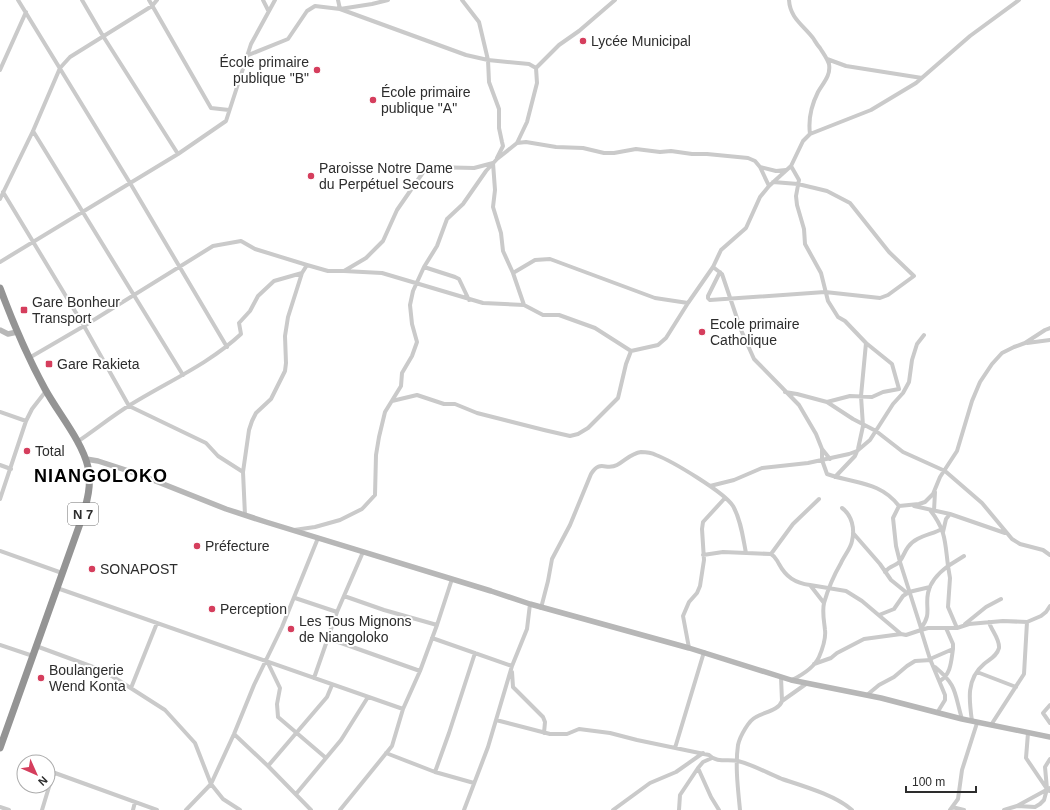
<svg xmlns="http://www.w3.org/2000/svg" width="1050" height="810" font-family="Arial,sans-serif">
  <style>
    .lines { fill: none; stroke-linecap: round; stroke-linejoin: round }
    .street { stroke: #cacaca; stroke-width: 4 }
    .secondary { stroke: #b7b7b7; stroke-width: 5.5 }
    .highway { stroke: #949494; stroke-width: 7 }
    .poi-dot { fill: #d53e5d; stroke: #fff; stroke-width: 1.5 }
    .labels { text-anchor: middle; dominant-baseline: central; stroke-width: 4; stroke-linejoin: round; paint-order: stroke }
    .shield { fill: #fff; stroke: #6c6c6c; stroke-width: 1 }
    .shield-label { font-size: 13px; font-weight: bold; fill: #2d2d2d }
    .poi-label { font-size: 14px; fill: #2d2d2d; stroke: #fff; text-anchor: start }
    .district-label { font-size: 18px; font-weight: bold; letter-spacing: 1px; fill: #000; stroke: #fff }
  </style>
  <rect width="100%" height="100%" fill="#fff"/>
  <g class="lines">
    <path class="street" d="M 18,0 L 130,183 L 227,347
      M 82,0 L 103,36 L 178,154
      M 149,0 L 211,108 L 229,110
      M 263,0 L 268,10
      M 462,0 L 479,22 L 488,60 L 489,82 L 499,109 L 499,128 L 502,142 L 503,146 L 497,158
      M 789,0 C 790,18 803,25 813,38 C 815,41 817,45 820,48 C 823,53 827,58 829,64 C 831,76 823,83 818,92 C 811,106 808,119 810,134
      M 246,56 L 288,39 L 307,11 L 315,6 L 340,9 L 372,4 L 388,0
      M 827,59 L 846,66 L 922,78
      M 536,68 L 559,45 L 579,31 L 615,0
      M 0,70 L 26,12
      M 33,131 L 183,375
      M 517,143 L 526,142 L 556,147 L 583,148 L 604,153 L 614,153 L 636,149 L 660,152 L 671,151 L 692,154 L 707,154 L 748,158 L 755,161 L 760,167 L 769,186
      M 760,167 L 776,171 L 786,170
      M 3,192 L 84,326 L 129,406 L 206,443 L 218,456 L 243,472
      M 0,199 L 33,131 L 60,68 L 70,57 L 152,6 L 157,0
      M 0,262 L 178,154 L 226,121 L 251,44 L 275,0
      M 424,267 L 455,277 L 459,279 L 469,300
      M 713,267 L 722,274 L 741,330 L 754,359 L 799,405 L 816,434 L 822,449 L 830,459
      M 344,271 L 382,273 L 483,303 L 524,305 L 543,315 L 559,315 L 595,328 L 631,351 L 658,345 L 666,338 L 688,303 L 713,267 L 721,250 L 746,228 L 760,197 L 769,186 L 791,166 L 803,141 L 810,134 L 871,110 L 916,83 L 970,36 L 1019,0
      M 720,272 L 708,296 L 708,298 L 710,300 L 825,292 L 880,298 L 888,295 L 914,276 L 889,252 L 850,203 L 827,191 L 798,184 L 773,182
      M 513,273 L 535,260 L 550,259 L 655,298 L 688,303
      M 1027,343 L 1050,340
      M 29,358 L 84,326 L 213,246 L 241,241 L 255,249 L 307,265 L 328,271 L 344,271 L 366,258 L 383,241 L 397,210 L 424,171 L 432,167 L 474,168 L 493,163 L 495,190 L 493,207 L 501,233 L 503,251 L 513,273 L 524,305
      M 785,392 L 797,394 L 827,402 L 850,396 L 872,397 L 883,392 L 899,389 L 892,364 L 866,343 L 845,321 L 838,317 L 828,301 L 821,273 L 805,244 L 804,229 L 797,205 L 796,196 L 799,180 L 791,166
      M 392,401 L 417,395 L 444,404 L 455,404 L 477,413 L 544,430 L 570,436 L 578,434 L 588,428 L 618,398 L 626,364 L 631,351
      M 827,402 L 853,419 L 876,431 L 903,452 L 945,471 L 982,503 L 1012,539 L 1020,544 L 1043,550 L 1050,555
      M 0,412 L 26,421
      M 77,442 C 95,430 112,416 130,405 C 167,382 209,364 241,334 L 239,323 L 250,311 L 258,296 L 274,281 L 302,273
      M 822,449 L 822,460 L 827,474 C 855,484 880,481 899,506 L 919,504 L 925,502 L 933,494 L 940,477 L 957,451 L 972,401 L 980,382 L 992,364 L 1002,353 L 1014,347 L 1025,343 L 1045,330 L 1050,328
      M 0,465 L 11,469
      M 835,477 L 855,456 L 858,449 L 863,426 L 861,396 L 866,343
      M 710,486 L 734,480 L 762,468 L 808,463 L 849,454 L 857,451 L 870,440 L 893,404 L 903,393 L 909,382 L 912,360 L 917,344 L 924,335
      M 0,499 L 26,421 L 32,409 L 46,391
      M 899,506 L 893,518 L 896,546 L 900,562 L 921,628
      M 914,506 L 950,514 L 1005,533
      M 934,511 L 935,492
      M 245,515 L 243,472 L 249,430 L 252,421 L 256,413 L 271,399 L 285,371 L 286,363 L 285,336 L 288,317 L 302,273 L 307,265
      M 294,530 L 315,527 L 340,520 L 362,509 L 375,495 L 376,455 L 379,437 L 385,412 L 401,386 L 402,373 L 412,356 L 417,342 L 412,324 L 410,305 L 413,291 L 424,267 L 437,246 L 447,219 L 463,204 L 486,171 L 497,159 L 517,143 L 527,122 L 537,83 L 536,68 L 529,64 L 488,60 L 466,55 L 340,9 L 338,0
      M 943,532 L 946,519 L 950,514
      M 853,533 L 880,564 L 891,580 L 907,593
      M 0,551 L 62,573
      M 771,554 L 793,524 L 819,499
      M 703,555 L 723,552 L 771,554 C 776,557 776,559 779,564 C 786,577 795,583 810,585 L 824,603
      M 885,572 C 890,565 897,566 900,561 C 903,557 905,551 908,547 C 916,536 931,535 942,529
      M 810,585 L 846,591 L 862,601 L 901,634 L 864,639 L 837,653 L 831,658 L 814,664
      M 57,588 L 403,709
      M 344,596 L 384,610 L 437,625
      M 295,598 L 337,612
      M 541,608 L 548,581 L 552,559 L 570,525 L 591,474 C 600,459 606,471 617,465 C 625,461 631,453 641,452 C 646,452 652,453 656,455 C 672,461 724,492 733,506 C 741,520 743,538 746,553
      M 879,615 L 894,609 L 903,596 L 909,592 L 930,587
      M 965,624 L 986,607 L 1001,599
      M 957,628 L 948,607 L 950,578 L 948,566 L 964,556
      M 901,634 L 906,635 L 921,630 L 921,628 C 932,614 925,608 928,593 C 930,582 940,572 948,566 C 945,542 946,530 930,510
      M 327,638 L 420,671
      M 432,638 L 512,666
      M 0,645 L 33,656
      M 36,646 L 104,671 L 165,710 L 195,743 L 211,784 L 223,799 L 240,810
      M 689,648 L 683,616 L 689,602 L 697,593 L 700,586 L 704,560 L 702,529 L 703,522 L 725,498
      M 930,659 L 953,649 L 953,644 L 946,628
      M 267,661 L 280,688 L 277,704 L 278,717 L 326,758
      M 935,667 C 958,686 954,693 962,719
      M 512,672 L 513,687 L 543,717 L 545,722 L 544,733
      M 977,672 L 1016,687
      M 781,677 L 782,701
      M 314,678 L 337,612 L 363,552
      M 792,680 C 802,675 814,668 819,657 C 822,650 826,638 825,630 C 824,620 822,612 824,603 C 828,589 834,575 841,563 C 844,556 851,548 852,541 C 855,529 852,515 842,508
      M 940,681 C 951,674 951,662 953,649
      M 131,688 L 157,623
      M 867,695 L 879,685 L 894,677 L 907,666 L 915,661 L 931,660
      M 1050,705 L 1043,713 L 1050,723
      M 937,713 L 945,700 L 945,695 L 930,659 L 921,630 L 928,628 L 957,628 L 969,624 L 1003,621 L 1027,622 L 1041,616 L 1046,612 L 1050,606
      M 496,720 L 550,734 L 567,734 L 579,729 L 610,733 L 637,740 L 709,755 C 716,763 729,759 738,761 C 754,765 767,773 782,779 C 803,786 835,795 852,810
      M 972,721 C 969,700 966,679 984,664 C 990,659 997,656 999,648 C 1000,639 991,630 989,622
      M 991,725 L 1024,674 L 1027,622
      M 1028,733 L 1026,758 L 1047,789 L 1050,791
      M 234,734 L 268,766 L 311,810
      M 675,748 L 704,652
      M 386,753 L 435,772 L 474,783
      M 268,766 L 327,697 L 332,685
      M 698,768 L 711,797 L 719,810
      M 435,772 L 449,733 L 475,653
      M 296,794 L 341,740 L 368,697
      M 1017,806 L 1050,788
      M 0,807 L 9,810
      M 952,807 L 964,810
      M 42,810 L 52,777 L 55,773 L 157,810
      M 133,810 L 135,802
      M 186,810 L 211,784 L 234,734 L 254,685 L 282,627 L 318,538
      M 340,810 L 392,746 L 403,709 L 420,671 L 437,625 L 452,579
      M 464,810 L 488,747 L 512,666 L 527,629 L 530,604
      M 613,810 L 650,783 L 676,772 L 703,753
      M 679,810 L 680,795 L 698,768 L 703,762 L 712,758
      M 740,810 C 738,789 735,766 738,745 C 740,736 749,720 756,717 C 765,712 779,710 782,701 L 806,684
      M 950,810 L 958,799 L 962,770 L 977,723
      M 1004,810 L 1017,806 L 1035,807 L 1040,804 L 1044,800 L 1047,789 L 1045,767 L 1050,759"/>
    <path class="secondary" d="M 0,330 L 8,334 L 17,332
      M 86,459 L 98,461 L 138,474 L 226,509 L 266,522 L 491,591 L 530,604 L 689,648 L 791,680 L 881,698 L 962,719 L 1050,737"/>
    <path class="highway" d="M 0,288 C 13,323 27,356 45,389 C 58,413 82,441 88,467 C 92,484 87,502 82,518 L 0,748"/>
  </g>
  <g class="poi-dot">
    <circle cx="583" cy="41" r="4"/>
    <circle cx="317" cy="70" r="4"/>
    <circle cx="373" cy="100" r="4"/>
    <circle cx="311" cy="176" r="4"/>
    <rect x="20" y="306" width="8" height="8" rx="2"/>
    <circle cx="702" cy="332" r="4"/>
    <rect x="45" y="360" width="8" height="8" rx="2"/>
    <circle cx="27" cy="451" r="4"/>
    <circle cx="197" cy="546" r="4"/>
    <circle cx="92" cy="569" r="4"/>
    <circle cx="212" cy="609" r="4"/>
    <circle cx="291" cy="629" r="4"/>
    <circle cx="41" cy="678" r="4"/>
  </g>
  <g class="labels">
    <rect class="shield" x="68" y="503" width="30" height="22" rx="3"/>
    <g class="shield-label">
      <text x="83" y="514">N 7</text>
    </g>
    <g class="poi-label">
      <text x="591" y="41">Lycée Municipal</text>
      <text x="309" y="62" text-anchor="end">École primaire<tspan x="309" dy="16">publique "B"</tspan></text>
      <text x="381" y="92">École primaire<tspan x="381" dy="16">publique "A"</tspan></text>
      <text x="319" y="168">Paroisse Notre Dame<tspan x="319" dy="16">du Perpétuel Secours</tspan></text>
      <text x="32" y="302">Gare Bonheur<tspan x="32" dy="16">Transport</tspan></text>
      <text x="710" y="324">Ecole primaire<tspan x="710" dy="16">Catholique</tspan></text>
      <text x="57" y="364">Gare Rakieta</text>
      <text x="35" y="451">Total</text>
      <text x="205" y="546">Préfecture</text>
      <text x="100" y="569">SONAPOST</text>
      <text x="220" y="609">Perception</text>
      <text x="299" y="621">Les Tous Mignons<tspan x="299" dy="16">de Niangoloko</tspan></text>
      <text x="49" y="670">Boulangerie<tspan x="49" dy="16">Wend Konta</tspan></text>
    </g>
    <g class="district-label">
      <text x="101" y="476">NIANGOLOKO</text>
    </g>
  </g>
  <g transform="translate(36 774) rotate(135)"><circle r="19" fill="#ffffff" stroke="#ababab"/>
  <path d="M0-3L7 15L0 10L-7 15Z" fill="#d53e5d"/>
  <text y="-6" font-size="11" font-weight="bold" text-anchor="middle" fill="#2d2d2d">N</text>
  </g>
  <path d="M906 786v6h70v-6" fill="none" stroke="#2d2d2d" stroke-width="2"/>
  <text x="912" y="786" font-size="12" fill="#2d2d2d" stroke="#ffffff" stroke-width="3" paint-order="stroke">100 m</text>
</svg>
